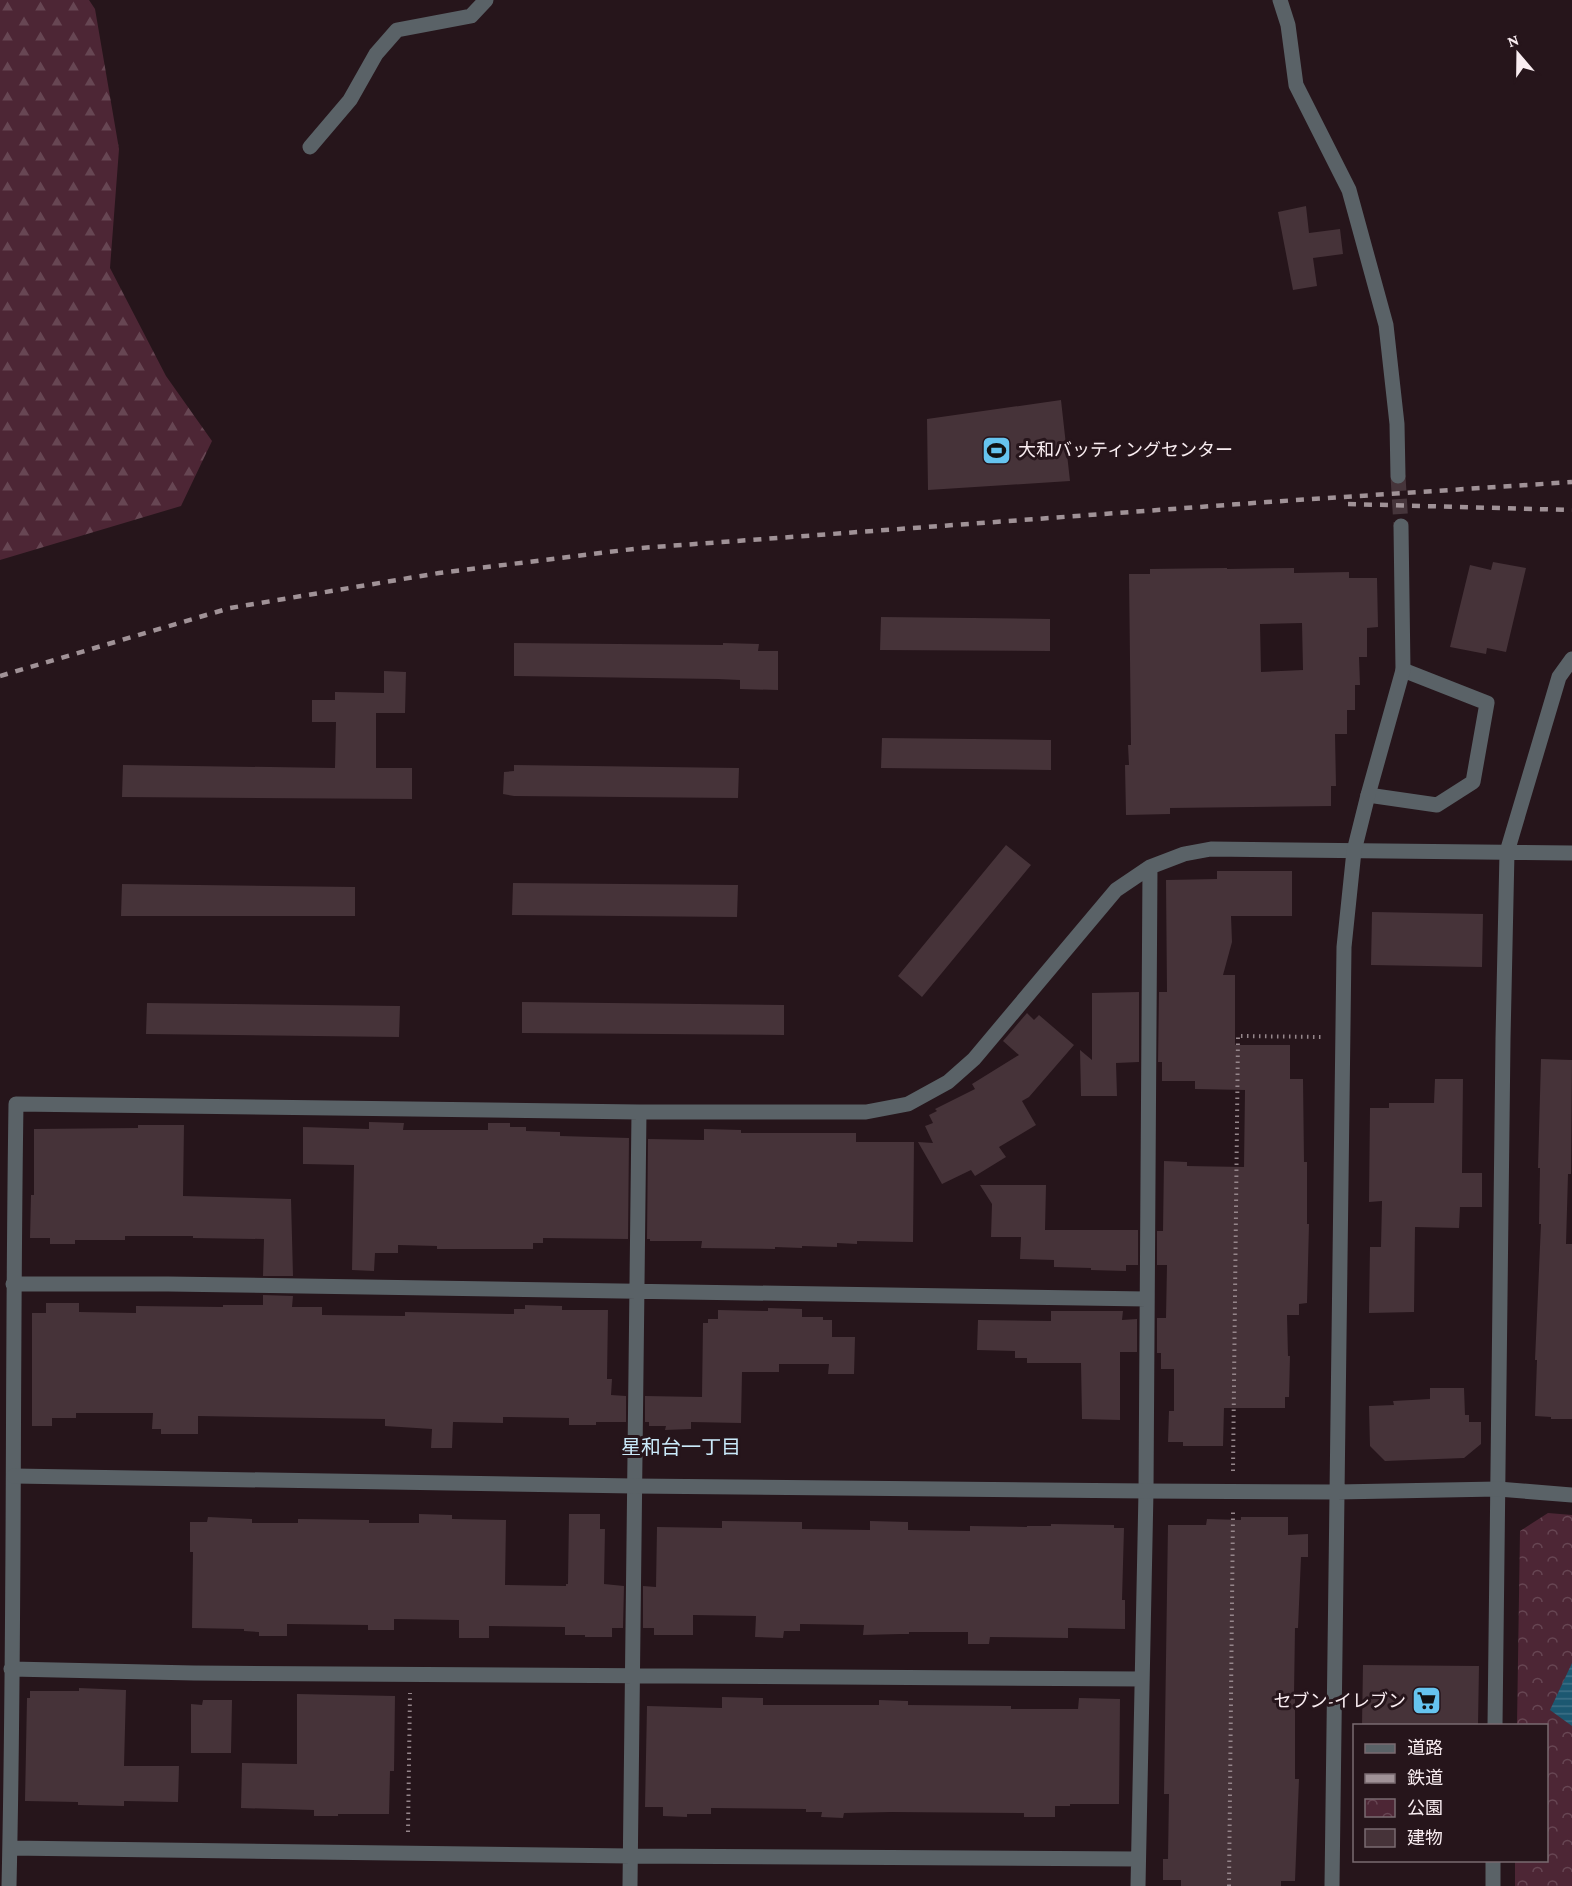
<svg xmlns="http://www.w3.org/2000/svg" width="1572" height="1886" font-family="'Crimson Pro','Noto Sans JP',serif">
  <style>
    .forest { fill: url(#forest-firs) }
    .park { fill: url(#park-crowns) }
    .water { fill: url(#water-rules) }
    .building { fill: #463339; fill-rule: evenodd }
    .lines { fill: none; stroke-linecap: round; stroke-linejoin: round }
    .minor-tunnel { stroke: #46353b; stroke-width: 15; stroke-dasharray: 15 8; stroke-linecap: butt }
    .path { stroke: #95868b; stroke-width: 4; stroke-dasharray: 1.5 4.5; stroke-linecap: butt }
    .minor { stroke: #5a6267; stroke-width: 15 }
    .tertiary { stroke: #5a6267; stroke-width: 15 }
    .rail { stroke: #a09297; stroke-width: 4.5; stroke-dasharray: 8 8; stroke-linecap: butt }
    .labels { text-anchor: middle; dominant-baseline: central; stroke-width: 6; stroke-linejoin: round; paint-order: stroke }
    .poi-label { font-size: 18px; fill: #f9edf1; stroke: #26151b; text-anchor: start }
    .neighbourhood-label { font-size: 20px; fill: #caeafa; stroke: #26151b }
  </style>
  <defs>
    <pattern id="forest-firs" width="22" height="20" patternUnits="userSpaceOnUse" patternTransform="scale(1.5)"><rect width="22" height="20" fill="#4d2635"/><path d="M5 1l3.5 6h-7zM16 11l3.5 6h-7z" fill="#674653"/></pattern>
    <pattern id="park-crowns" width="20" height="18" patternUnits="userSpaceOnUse" patternTransform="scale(1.5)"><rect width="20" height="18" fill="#4d2635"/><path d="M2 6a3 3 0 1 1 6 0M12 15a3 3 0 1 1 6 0" fill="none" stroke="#674653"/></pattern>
    <pattern id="water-rules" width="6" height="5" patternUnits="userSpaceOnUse" patternTransform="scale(1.5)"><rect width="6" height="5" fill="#1c5871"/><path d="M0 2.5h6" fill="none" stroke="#3e7086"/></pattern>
  </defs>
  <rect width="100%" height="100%" fill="#26151b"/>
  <path class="forest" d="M 0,0 L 89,0 L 95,9 L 119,149 L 110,268 L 166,376 L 212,441 L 181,506 L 0,560 Z"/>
  <path class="park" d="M 1548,1513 L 1572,1515 L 1572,1886 L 1515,1886 L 1515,1861 L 1546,1860 L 1546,1726 L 1517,1725 L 1520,1531 Z"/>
  <path class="water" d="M 1572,1663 L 1572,1726 L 1550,1710 Z"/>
  <path class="building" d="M 1306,206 L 1309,233 L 1340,229 L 1343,254 L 1313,258 L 1317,286 L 1293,290 L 1278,212 Z
    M 1061,400 L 1070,481 L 928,490 L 927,419 Z
    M 1493,562 L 1526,568 L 1506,652 L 1487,648 L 1486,654 L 1450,647 L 1470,565 L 1491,570 Z
    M 1227,568 L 1227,569 L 1294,568 L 1294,573 L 1349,572 L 1349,578 L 1377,578 L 1378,627 L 1367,628 L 1367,657 L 1359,657 L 1360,685 L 1355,685 L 1355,710 L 1347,710 L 1347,734 L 1335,734 L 1336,786 L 1331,786 L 1331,806 L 1170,808 L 1170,814 L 1126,815 L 1125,765 L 1129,765 L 1128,745 L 1131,745 L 1129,574 L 1150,574 L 1150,569 ZM 1302,623 L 1303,670 L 1261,672 L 1260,624 Z
    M 881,617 L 1050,619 L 1050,651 L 880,650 Z
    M 514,643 L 723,645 L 723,643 L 759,644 L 758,651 L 778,651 L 778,690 L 740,689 L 740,680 L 718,679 L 514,676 Z
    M 384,671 L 406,672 L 405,713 L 376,713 L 376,768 L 412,768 L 412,799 L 122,797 L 123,765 L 335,768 L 336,722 L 312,722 L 312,700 L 335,700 L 335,692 L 384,693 Z
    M 882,738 L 1051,740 L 1051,770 L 881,768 Z
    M 514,765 L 739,768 L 738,798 L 514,796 L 503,794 L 504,772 L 514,771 Z
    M 1006,845 L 1031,865 L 922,997 L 898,976 Z
    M 1217,871 L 1292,871 L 1292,916 L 1231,916 L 1232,942 L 1223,975 L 1235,975 L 1235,1045 L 1290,1045 L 1290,1079 L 1303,1079 L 1304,1162 L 1307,1162 L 1307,1224 L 1309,1224 L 1307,1303 L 1299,1304 L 1299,1315 L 1287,1315 L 1288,1356 L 1290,1356 L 1289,1397 L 1285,1397 L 1285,1408 L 1224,1408 L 1223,1446 L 1183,1446 L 1183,1442 L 1168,1442 L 1169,1411 L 1174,1411 L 1174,1369 L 1161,1369 L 1161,1353 L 1157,1353 L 1157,1318 L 1166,1318 L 1167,1265 L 1157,1265 L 1157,1231 L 1163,1231 L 1164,1161 L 1187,1162 L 1187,1166 L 1244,1167 L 1245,1090 L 1195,1089 L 1195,1081 L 1162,1081 L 1162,1062 L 1158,1062 L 1159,992 L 1167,992 L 1166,880 L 1217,879 Z
    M 513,883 L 738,885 L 737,917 L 512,915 Z
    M 122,884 L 355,887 L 355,916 L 121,916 Z
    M 1372,912 L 1483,914 L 1482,967 L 1371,965 Z
    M 1139,992 L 1139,1062 L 1116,1063 L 1117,1096 L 1081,1096 L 1080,1050 L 1092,1060 L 1092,993 Z
    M 522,1002 L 784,1005 L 784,1035 L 522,1033 Z
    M 147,1003 L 400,1006 L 399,1037 L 146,1034 Z
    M 1027,1013 L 1034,1020 L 1039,1015 L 1074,1045 L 1029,1097 L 1022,1101 L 1036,1125 L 999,1147 L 1006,1157 L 975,1176 L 971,1170 L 942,1184 L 918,1142 L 933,1143 L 925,1126 L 933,1123 L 929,1115 L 937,1111 L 935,1109 L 975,1089 L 972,1084 L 1019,1055 L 1003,1041 Z
    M 1541,1059 L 1572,1060 L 1571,1174 L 1568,1174 L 1566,1244 L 1572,1244 L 1572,1419 L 1551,1419 L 1551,1417 L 1535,1416 L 1537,1360 L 1535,1360 L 1541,1224 L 1539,1224 L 1540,1168 L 1538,1168 Z
    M 1435,1079 L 1463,1079 L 1462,1173 L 1482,1173 L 1482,1207 L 1460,1207 L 1459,1228 L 1415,1227 L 1414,1312 L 1369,1313 L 1370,1247 L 1381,1247 L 1382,1201 L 1369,1202 L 1370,1108 L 1389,1108 L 1389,1103 L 1434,1103 Z
    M 369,1122 L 404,1123 L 403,1130 L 488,1130 L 488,1123 L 510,1123 L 510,1127 L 526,1127 L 526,1131 L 560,1132 L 560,1136 L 629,1138 L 628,1239 L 543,1238 L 543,1243 L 533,1243 L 533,1249 L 437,1249 L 437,1246 L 398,1245 L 398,1253 L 375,1253 L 374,1271 L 352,1270 L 354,1165 L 303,1164 L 303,1127 L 369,1129 Z
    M 138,1125 L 184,1125 L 183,1196 L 291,1199 L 293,1276 L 263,1276 L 264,1239 L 193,1238 L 193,1236 L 125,1236 L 125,1240 L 75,1240 L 75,1244 L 50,1244 L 50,1238 L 30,1238 L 31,1195 L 34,1195 L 34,1129 L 138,1128 Z
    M 704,1129 L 741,1130 L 741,1133 L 856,1133 L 856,1142 L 914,1142 L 913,1242 L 857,1241 L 857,1244 L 837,1243 L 837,1247 L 802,1246 L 802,1248 L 775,1247 L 775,1249 L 701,1248 L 702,1241 L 650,1241 L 650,1239 L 647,1239 L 648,1139 L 704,1140 Z
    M 980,1185 L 1046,1185 L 1045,1230 L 1138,1230 L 1138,1265 L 1126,1265 L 1126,1271 L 1091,1270 L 1091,1268 L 1054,1267 L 1054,1260 L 1020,1259 L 1021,1237 L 991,1237 L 992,1204 Z
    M 263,1295 L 293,1296 L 292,1307 L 322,1307 L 322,1315 L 405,1316 L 405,1312 L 514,1314 L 514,1309 L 525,1309 L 525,1305 L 562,1306 L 562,1310 L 608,1310 L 607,1379 L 612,1379 L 611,1395 L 626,1396 L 626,1422 L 596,1422 L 596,1425 L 569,1425 L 569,1418 L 503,1417 L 503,1423 L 453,1422 L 452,1448 L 431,1448 L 432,1429 L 385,1426 L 385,1419 L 198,1416 L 198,1434 L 161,1434 L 161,1429 L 152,1429 L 153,1413 L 76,1413 L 76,1418 L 52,1418 L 52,1426 L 32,1426 L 32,1313 L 46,1313 L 46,1303 L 79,1303 L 79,1312 L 136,1313 L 136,1306 L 223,1307 L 223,1305 L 263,1305 Z
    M 768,1308 L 802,1309 L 802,1317 L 823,1317 L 823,1320 L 832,1320 L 832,1337 L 855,1337 L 854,1374 L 828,1374 L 829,1364 L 779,1364 L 779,1372 L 742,1372 L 741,1423 L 691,1422 L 691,1429 L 665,1430 L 666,1426 L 649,1426 L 649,1422 L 645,1422 L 645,1396 L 702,1397 L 703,1323 L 708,1323 L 708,1319 L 718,1319 L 718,1310 L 768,1311 Z
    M 1051,1311 L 1123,1311 L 1122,1320 L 1137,1319 L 1137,1352 L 1120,1352 L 1120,1420 L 1082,1419 L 1081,1363 L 1027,1363 L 1027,1358 L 1015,1358 L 1015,1351 L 977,1350 L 978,1320 L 1051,1321 Z
    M 1430,1388 L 1464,1388 L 1465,1415 L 1469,1415 L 1469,1422 L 1481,1422 L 1481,1444 L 1464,1458 L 1385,1461 L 1370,1446 L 1369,1406 L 1394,1405 L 1393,1401 L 1430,1399 Z
    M 419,1514 L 452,1515 L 452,1519 L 506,1520 L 505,1585 L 566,1586 L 566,1584 L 568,1584 L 569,1514 L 600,1514 L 600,1529 L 605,1529 L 604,1584 L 624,1586 L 623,1628 L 612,1628 L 612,1637 L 585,1637 L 585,1635 L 565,1635 L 565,1627 L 489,1626 L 489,1638 L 459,1638 L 459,1620 L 394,1619 L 394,1630 L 368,1630 L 368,1625 L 287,1624 L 287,1636 L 259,1636 L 259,1632 L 244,1631 L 244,1629 L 192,1628 L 193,1552 L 190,1552 L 190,1522 L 207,1522 L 208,1517 L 252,1519 L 252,1523 L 298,1523 L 298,1519 L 369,1520 L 369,1523 L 419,1523 Z
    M 1241,1517 L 1288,1517 L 1288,1535 L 1308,1534 L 1308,1557 L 1301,1557 L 1298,1628 L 1295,1628 L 1294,1694 L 1295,1694 L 1295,1779 L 1299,1779 L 1295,1881 L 1281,1881 L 1281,1886 L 1181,1886 L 1181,1880 L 1163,1880 L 1163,1859 L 1168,1859 L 1169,1794 L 1164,1794 L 1168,1525 L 1206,1525 L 1207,1519 L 1241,1520 Z
    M 722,1521 L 802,1522 L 802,1529 L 870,1530 L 870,1521 L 908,1522 L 908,1530 L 970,1531 L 970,1526 L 1027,1527 L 1027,1526 L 1051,1526 L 1051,1524 L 1114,1525 L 1114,1528 L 1124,1528 L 1122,1600 L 1125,1600 L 1125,1629 L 1068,1628 L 1068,1638 L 990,1637 L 989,1644 L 968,1644 L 968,1632 L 909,1632 L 909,1634 L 900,1634 L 863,1635 L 864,1625 L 800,1624 L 800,1631 L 784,1631 L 783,1638 L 755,1637 L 756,1616 L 693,1615 L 693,1635 L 654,1635 L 654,1628 L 643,1628 L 643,1586 L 656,1587 L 657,1527 L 722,1528 Z
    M 1363,1665 L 1479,1666 L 1478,1725 L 1362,1725 Z
    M 79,1688 L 126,1690 L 124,1766 L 179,1766 L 178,1802 L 124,1801 L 124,1806 L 78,1805 L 78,1802 L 25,1801 L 27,1698 L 30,1698 L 30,1691 L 79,1691 Z
    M 297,1694 L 395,1696 L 394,1771 L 390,1771 L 389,1814 L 338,1814 L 338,1816 L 314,1816 L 314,1810 L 241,1808 L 242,1763 L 297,1764 Z
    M 722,1697 L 763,1698 L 763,1705 L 879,1705 L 879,1700 L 908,1701 L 908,1705 L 1011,1706 L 1011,1709 L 1078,1709 L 1079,1698 L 1120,1699 L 1119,1804 L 1070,1804 L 1070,1806 L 1055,1806 L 1055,1817 L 1024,1817 L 1024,1813 L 891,1812 L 844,1813 L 843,1818 L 821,1817 L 822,1812 L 806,1812 L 806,1809 L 711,1808 L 711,1814 L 687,1814 L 687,1817 L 663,1816 L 663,1807 L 645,1807 L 647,1706 L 722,1708 Z
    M 203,1700 L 232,1700 L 231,1753 L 191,1753 L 191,1704 L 202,1705 Z"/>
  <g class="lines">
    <path class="minor-tunnel" d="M 1398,476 L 1401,526"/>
    <path class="path" d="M 1233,1471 L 1238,1036 L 1323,1037
      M 408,1832 L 410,1693
      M 1229,1886 L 1233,1512"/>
    <path class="minor" d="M 1280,0 L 1288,25 L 1296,85 L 1349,190 L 1386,325 L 1397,424 L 1398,476
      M 310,147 L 350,100 L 376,54 L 397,30 L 471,16 L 486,0
      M 1368,795 L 1437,805 L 1473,782 L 1487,703 L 1403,670
      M 13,1284 L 168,1284 L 1146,1299
      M 11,1669 L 194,1673 L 1142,1679
      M 1495,1726 L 1503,1039 L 1507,852 L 1559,677 L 1572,659
      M 10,1848 L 631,1856 L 1138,1859
      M 9,1886 C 15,1625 12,1364 16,1104 L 639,1112 L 866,1112 L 908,1104 L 948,1082 L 974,1059 L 1116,890 L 1150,867 L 1184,854 L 1211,849 L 1572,853
      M 630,1886 L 639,1112
      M 1138,1886 L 1146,1491 L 1150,867
      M 1493,1886 L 1493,1860"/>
    <path class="tertiary" d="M 14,1476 L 634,1486 L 1146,1491 L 1337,1492 L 1498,1489 L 1572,1495
      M 1332,1886 L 1344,947 L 1354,851 L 1368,795 L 1403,670 L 1401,526"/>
    <path class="rail" d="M 1348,504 L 1572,510
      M 0,676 L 230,608 L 439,573 L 641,548 L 1267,502 L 1572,482"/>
  </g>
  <defs>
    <symbol id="stadium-square" viewBox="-11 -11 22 22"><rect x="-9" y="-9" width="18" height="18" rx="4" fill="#66c4ef" stroke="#26151b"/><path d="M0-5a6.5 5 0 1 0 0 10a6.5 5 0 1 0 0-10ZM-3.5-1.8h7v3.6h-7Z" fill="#111"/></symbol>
    <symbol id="supermarket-square" viewBox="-11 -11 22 22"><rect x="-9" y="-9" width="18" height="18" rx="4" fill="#66c4ef" stroke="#26151b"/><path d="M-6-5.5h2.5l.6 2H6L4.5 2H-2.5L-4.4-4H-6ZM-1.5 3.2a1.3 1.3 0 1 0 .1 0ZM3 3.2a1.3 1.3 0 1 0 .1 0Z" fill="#111"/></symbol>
  </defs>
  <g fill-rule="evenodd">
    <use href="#stadium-square" x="980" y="434" width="33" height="33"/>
    <use href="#supermarket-square" x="1410" y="1684" width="33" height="33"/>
  </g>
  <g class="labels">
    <g class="poi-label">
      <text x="1018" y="450">大和バッティングセンター</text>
      <text x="1406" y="1701" text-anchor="end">セブン-イレブン</text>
    </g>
    <g class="neighbourhood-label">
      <text x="681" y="1447">星和台一丁目</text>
    </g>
  </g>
  <rect x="1353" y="1724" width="195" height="138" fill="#26151b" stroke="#7a6b71" stroke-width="1.5"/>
  <rect x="1365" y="1744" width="30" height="9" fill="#5a6267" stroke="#7a6b71" stroke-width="1.5"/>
  <text x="1407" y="1754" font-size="18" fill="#f9edf1">道路</text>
  <rect x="1365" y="1774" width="30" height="9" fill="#a09297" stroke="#7a6b71" stroke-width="1.5"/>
  <text x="1407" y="1784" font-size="18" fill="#f9edf1">鉄道</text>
  <rect x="1365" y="1799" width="30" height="18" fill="url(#park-crowns)" stroke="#7a6b71" stroke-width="1.5"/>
  <text x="1407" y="1814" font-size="18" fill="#f9edf1">公園</text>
  <rect x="1365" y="1829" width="30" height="18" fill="#463339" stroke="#7a6b71" stroke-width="1.5"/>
  <text x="1407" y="1844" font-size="18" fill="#f9edf1">建物</text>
  <g transform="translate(1518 54) rotate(340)" stroke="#26151b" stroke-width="4.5" paint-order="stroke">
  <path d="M0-4.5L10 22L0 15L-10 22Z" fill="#f9edf1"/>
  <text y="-9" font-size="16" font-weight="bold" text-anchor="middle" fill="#f9edf1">N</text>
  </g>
</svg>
